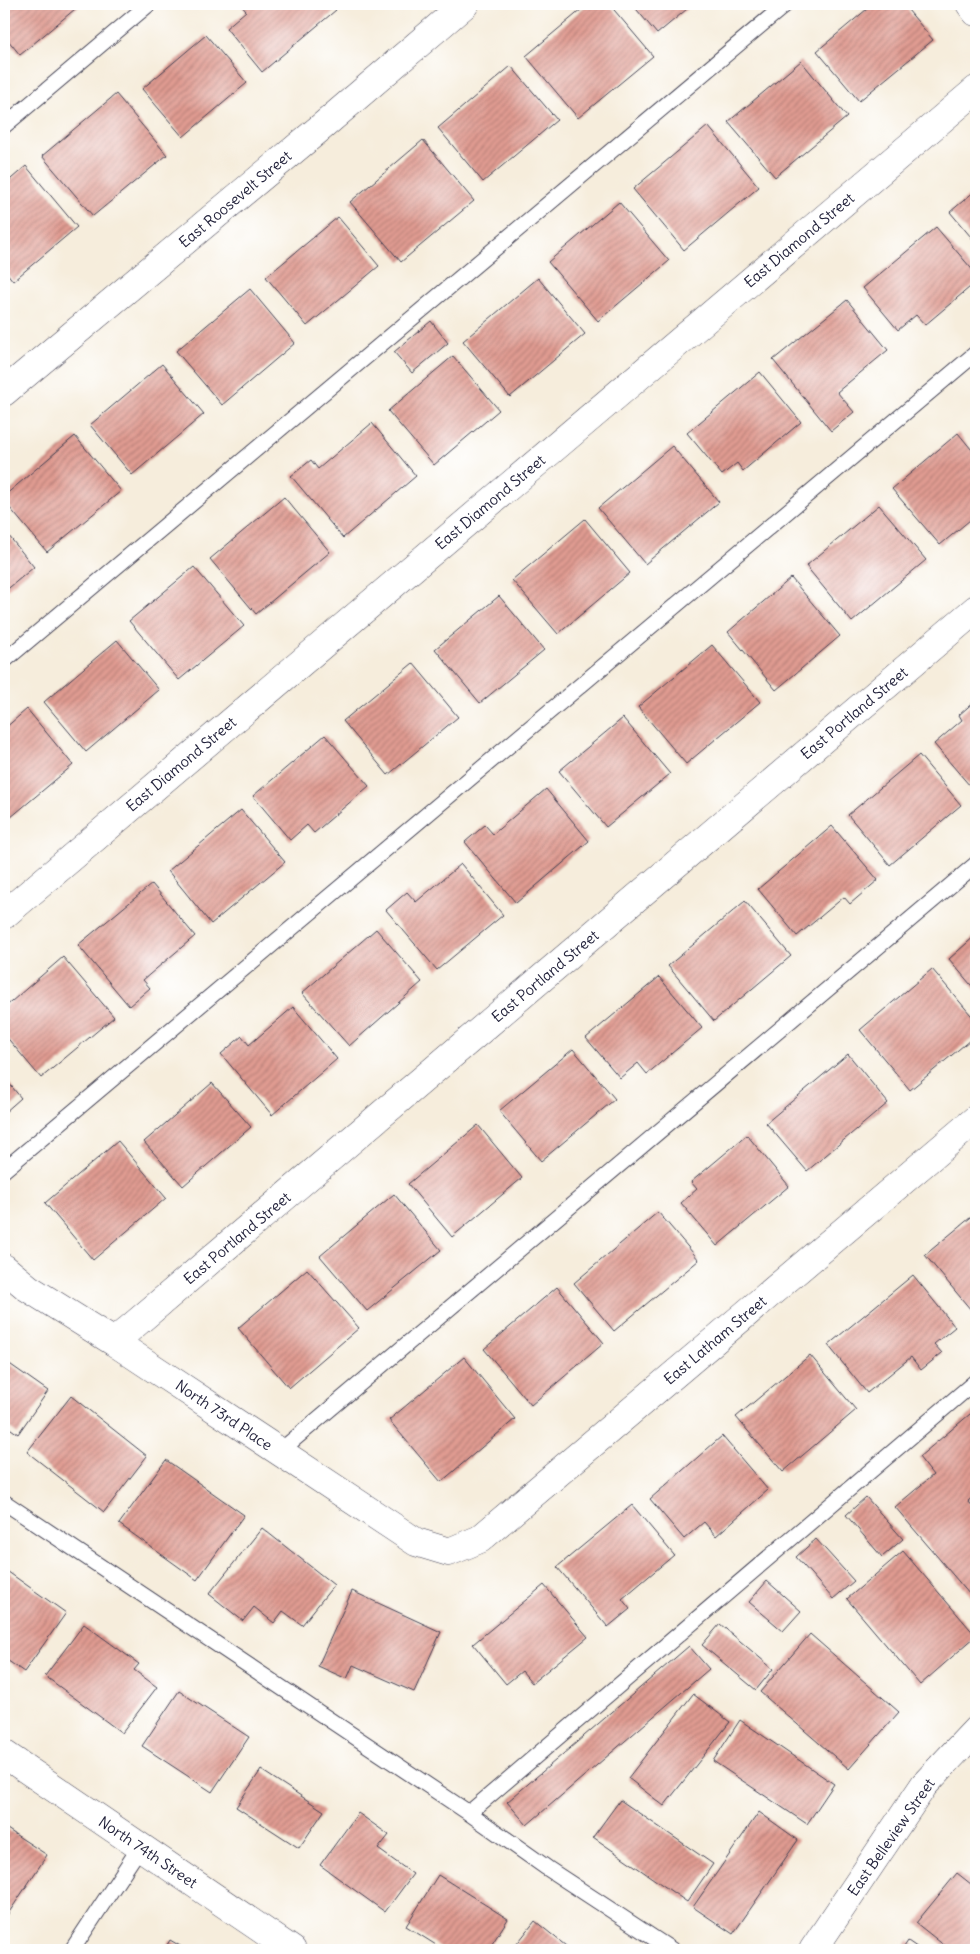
<svg xmlns="http://www.w3.org/2000/svg" width="980" height="1954" font-family="Delius,sans-serif">
  <style>
    .building { fill: url(#building-hatch) }
    .lines { fill: none; stroke-linecap: round; stroke-linejoin: round }
    .service-casing { stroke: #424053; stroke-width: 17 }
    .minor-casing { stroke: #424053; stroke-width: 29 }
    .tertiary-casing { stroke: #424053; stroke-width: 29 }
    .service { stroke: #fff; stroke-width: 15 }
    .minor { stroke: #fff; stroke-width: 28 }
    .tertiary { stroke: #fff; stroke-width: 28 }
    .labels { text-anchor: middle; dominant-baseline: central; stroke-width: 5; stroke-linejoin: round; paint-order: stroke }
    .street-label { font-size: 15px; fill: #22223b; stroke: #fff }
  </style>
  <defs>
    <pattern id="building-hatch" width="6" height="6" patternUnits="userSpaceOnUse" patternTransform="scale(1.25)"><rect width="6" height="6" fill="#e09b91"/><path d="M-1 1l2-2M0 6l6-6M5 7l2-2" fill="none" stroke="#b57e78"/></pattern>
  </defs>
  <rect width="100%" height="100%" fill="#fff"/>
  <filter id="ink" filterUnits="userSpaceOnUse"><feTurbulence type="fractalNoise" baseFrequency=".02" numOctaves="2"/><feDisplacementMap in="SourceGraphic" scale="10" xChannelSelector="R" yChannelSelector="G"/><feConvolveMatrix kernelMatrix="1 2 1 2 8 2 1 2 1" color-interpolation-filters="sRGB"/></filter>
  <filter id="wash" filterUnits="userSpaceOnUse"><feTurbulence type="fractalNoise" baseFrequency=".0096" numOctaves="4" result="noise"/><feDisplacementMap in="SourceGraphic" scale="20" xChannelSelector="R" yChannelSelector="G"/><feGaussianBlur stdDeviation="1.12" result="paint"/><feColorMatrix in="noise" values="0 0 0 0 0 0 0 0 0 0 0 0 0 0 0 0 0 1.4 0 .05"/><feComposite in="paint" operator="in"/></filter>
  <g filter="url(#wash)">
    <rect width="100%" height="100%" fill="#f6eddc"/>
    <g id="blocks">
      <path class="building" d="M 4,4 L 81,4 L 20,55 L 4,35 Z
        M 240,4 L 331,4 L 336,10 L 262,72 L 226,28 L 246,11 Z
        M 588,4 L 609,4 L 653,56 L 578,118 L 526,56 Z
        M 632,4 L 693,4 L 657,34 Z
        M 873,4 L 903,4 L 933,40 L 859,101 L 817,51 Z
        M 206,35 L 247,83 L 183,137 L 142,89 Z
        M 801,61 L 847,117 L 775,177 L 728,122 Z
        M 511,66 L 557,120 L 483,182 L 438,128 Z
        M 116,94 L 167,155 L 93,216 L 42,156 Z
        M 708,126 L 759,187 L 684,250 L 633,189 Z
        M 423,140 L 474,201 L 401,262 L 350,202 Z
        M 26,166 L 77,227 L 13,281 L 4,269 L 4,185 Z
        M 976,190 L 976,243 L 950,212 Z
        M 619,202 L 669,261 L 598,321 L 548,262 Z
        M 338,217 L 379,266 L 307,326 L 266,277 Z
        M 936,227 L 976,274 L 976,282 L 925,325 L 916,315 L 898,330 L 863,288 Z
        M 538,278 L 585,334 L 510,397 L 463,341 Z
        M 250,289 L 295,343 L 222,405 L 176,351 Z
        M 847,300 L 888,350 L 837,392 L 854,412 L 831,431 L 773,360 Z
        M 431,321 L 448,343 L 412,373 L 394,352 Z
        M 453,356 L 499,410 L 434,465 L 388,411 Z
        M 162,364 L 204,414 L 132,475 L 90,425 Z
        M 760,372 L 801,422 L 743,471 L 737,463 L 722,475 L 687,433 Z
        M 372,423 L 416,476 L 343,538 L 291,476 L 311,460 L 318,469 Z
        M 958,433 L 976,455 L 976,515 L 940,545 L 892,489 Z
        M 75,436 L 121,491 L 47,552 L 4,501 L 4,496 Z
        M 672,446 L 719,502 L 645,564 L 598,508 Z
        M 284,497 L 330,552 L 256,614 L 210,559 Z
        M 879,505 L 926,560 L 852,622 L 806,566 Z
        M 585,519 L 630,573 L 558,634 L 512,580 Z
        M 4,530 L 34,567 L 4,592 Z
        M 194,567 L 244,626 L 179,680 L 129,621 Z
        M 791,578 L 840,636 L 776,690 L 728,632 Z
        M 499,596 L 544,650 L 480,703 L 435,649 Z
        M 117,640 L 159,690 L 86,752 L 44,702 Z
        M 712,645 L 760,702 L 686,764 L 638,707 Z
        M 413,663 L 458,717 L 388,775 L 343,721 Z
        M 976,700 L 976,793 L 934,744 L 962,720 L 959,715 Z
        M 27,709 L 73,765 L 4,823 L 4,729 Z
        M 623,718 L 670,774 L 606,827 L 559,771 Z
        M 325,735 L 369,786 L 314,833 L 307,825 L 290,840 L 253,796 Z
        M 919,755 L 961,805 L 890,865 L 848,815 Z
        M 546,789 L 589,841 L 516,903 L 465,842 L 485,825 L 493,834 Z
        M 241,810 L 285,862 L 211,924 L 168,871 Z
        M 832,826 L 878,880 L 850,904 L 844,897 L 797,936 L 758,889 Z
        M 461,864 L 503,915 L 437,970 L 386,910 L 407,892 L 416,902 Z
        M 152,884 L 195,936 L 143,980 L 150,988 L 129,1006 L 78,945 Z
        M 745,901 L 791,956 L 714,1021 L 668,966 Z
        M 376,929 L 422,982 L 349,1046 L 302,993 Z
        M 976,935 L 976,991 L 949,959 Z
        M 63,957 L 114,1017 L 41,1078 L 4,1034 L 4,1008 Z
        M 932,969 L 976,1021 L 976,1035 L 910,1090 L 860,1030 Z
        M 659,977 L 702,1028 L 647,1074 L 638,1063 L 620,1078 L 586,1038 Z
        M 293,1007 L 337,1059 L 272,1115 L 221,1054 L 242,1036 L 249,1045 Z
        M 573,1049 L 615,1099 L 541,1161 L 499,1111 Z
        M 848,1054 L 888,1103 L 807,1171 L 766,1123 Z
        M 4,1077 L 21,1098 L 4,1113 Z
        M 212,1083 L 251,1127 L 183,1186 L 144,1142 Z
        M 478,1125 L 522,1178 L 452,1237 L 408,1184 Z
        M 747,1135 L 789,1186 L 717,1246 L 681,1203 L 697,1189 L 691,1182 Z
        M 118,1141 L 166,1198 L 93,1260 L 45,1203 Z
        M 394,1194 L 441,1250 L 367,1311 L 320,1256 Z
        M 658,1212 L 699,1260 L 614,1331 L 574,1283 Z
        M 976,1213 L 976,1306 L 971,1310 L 925,1255 Z
        M 307,1269 L 359,1328 L 289,1388 L 238,1328 Z
        M 913,1275 L 955,1327 L 934,1344 L 942,1353 L 921,1370 L 911,1357 L 867,1393 L 828,1345 Z
        M 557,1287 L 604,1343 L 531,1405 L 484,1349 Z
        M 810,1355 L 856,1410 L 783,1472 L 736,1417 Z
        M 464,1357 L 515,1419 L 441,1482 L 389,1420 Z
        M 4,1360 L 48,1391 L 18,1434 L 4,1424 Z
        M 71,1396 L 147,1456 L 104,1512 L 27,1452 Z
        M 976,1409 L 976,1494 L 968,1501 L 976,1510 L 976,1602 L 895,1507 L 933,1475 L 919,1457 Z
        M 722,1436 L 768,1490 L 716,1536 L 704,1522 L 684,1539 L 650,1499 Z
        M 166,1460 L 244,1515 L 197,1580 L 119,1524 Z
        M 866,1497 L 903,1539 L 882,1557 L 846,1515 Z
        M 632,1505 L 674,1555 L 622,1599 L 630,1609 L 608,1627 L 557,1567 Z
        M 262,1528 L 334,1585 L 302,1625 L 283,1611 L 274,1623 L 254,1607 L 243,1621 L 209,1594 Z
        M 816,1539 L 854,1581 L 833,1599 L 796,1557 Z
        M 903,1551 L 976,1636 L 920,1685 L 847,1599 Z
        M 4,1569 L 66,1613 L 24,1672 L 4,1658 Z
        M 767,1581 L 801,1611 L 783,1631 L 749,1602 Z
        M 544,1585 L 588,1637 L 532,1683 L 522,1671 L 506,1684 L 473,1644 Z
        M 352,1591 L 441,1632 L 414,1692 L 353,1665 L 347,1679 L 318,1666 Z
        M 84,1624 L 139,1664 L 134,1670 L 157,1687 L 122,1733 L 45,1676 Z
        M 720,1624 L 773,1669 L 756,1690 L 702,1645 Z
        M 810,1634 L 899,1712 L 849,1769 L 760,1692 Z
        M 689,1646 L 709,1669 L 527,1825 L 507,1802 Z
        M 179,1691 L 249,1737 L 212,1792 L 142,1746 Z
        M 693,1694 L 730,1722 L 664,1806 L 628,1778 Z
        M 740,1720 L 834,1784 L 807,1824 L 713,1761 Z
        M 261,1770 L 324,1811 L 299,1848 L 236,1807 Z
        M 620,1800 L 713,1864 L 687,1902 L 593,1837 Z
        M 759,1812 L 798,1840 L 733,1934 L 693,1907 Z
        M 358,1813 L 389,1835 L 378,1849 L 413,1874 L 385,1912 L 320,1865 Z
        M 7,1829 L 47,1855 L 4,1920 L 4,1834 Z
        M 957,1873 L 976,1888 L 976,1950 L 950,1950 L 916,1923 Z
        M 438,1875 L 508,1919 L 488,1950 L 444,1950 L 406,1926 Z
        M 535,1921 L 571,1950 L 512,1950 Z
        M 170,1940 L 187,1950 L 164,1950 Z
        M 908,1941 L 921,1950 L 902,1950 Z"/>
    </g>
  </g>
  <g filter="url(#ink)">
    <use href="#blocks" fill-opacity="0" stroke="#424053" stroke-width="1"/>
    <g class="lines">
      <defs>
        <path id="service" d="M 4,126 L 149,4
          M 4,661 L 786,4
          M 4,1170 L 976,353
          M 279,1452 L 976,864
          M 4,1502 L 469,1813 L 976,1381
          M 469,1813 L 547,1868 L 672,1950
          M 72,1950 L 140,1847"/>
        <path id="minor" d="M 970,4 L 976,12
          M 4,915 L 976,90
          M 4,1268 L 28,1288 L 114,1342 L 416,1542 L 449,1552 L 480,1539 L 976,1119
          M 114,1342 L 976,609
          M 4,1754 L 292,1950
          M 813,1950 L 924,1785 L 976,1730"/>
        <path id="tertiary" d="M 4,392 L 325,124 L 465,4"/>
      </defs>
      <use href="#service" class="service-casing"/>
      <use href="#minor" class="minor-casing"/>
      <use href="#tertiary" class="tertiary-casing"/>
      <use href="#service" class="service"/>
      <use href="#minor" class="minor"/>
      <use href="#tertiary" class="tertiary"/>
    </g>
  </g>
  <g class="labels">
    <g class="street-label">
      <text transform="translate(235 199) rotate(-40)">East Roosevelt Street</text>
      <text transform="translate(799 240) rotate(-40)">East Diamond Street</text>
      <text transform="translate(490 502) rotate(-40)">East Diamond Street</text>
      <text transform="translate(854 713) rotate(-40)">East Portland Street</text>
      <text transform="translate(181 764) rotate(-40)">East Diamond Street</text>
      <text transform="translate(545 976) rotate(-40)">East Portland Street</text>
      <text transform="translate(237 1238) rotate(-40)">East Portland Street</text>
      <text transform="translate(715 1340) rotate(-40)">East Latham Street</text>
      <text transform="translate(224 1415) rotate(34)">North 73rd Place</text>
      <text transform="translate(891 1837) rotate(-55)">East Belleview Street</text>
      <text transform="translate(148 1852) rotate(34)">North 74th Street</text>
    </g>
  </g>
  <rect width="980" height="1954" fill="none" stroke="#fff" stroke-width="20"/>
</svg>
